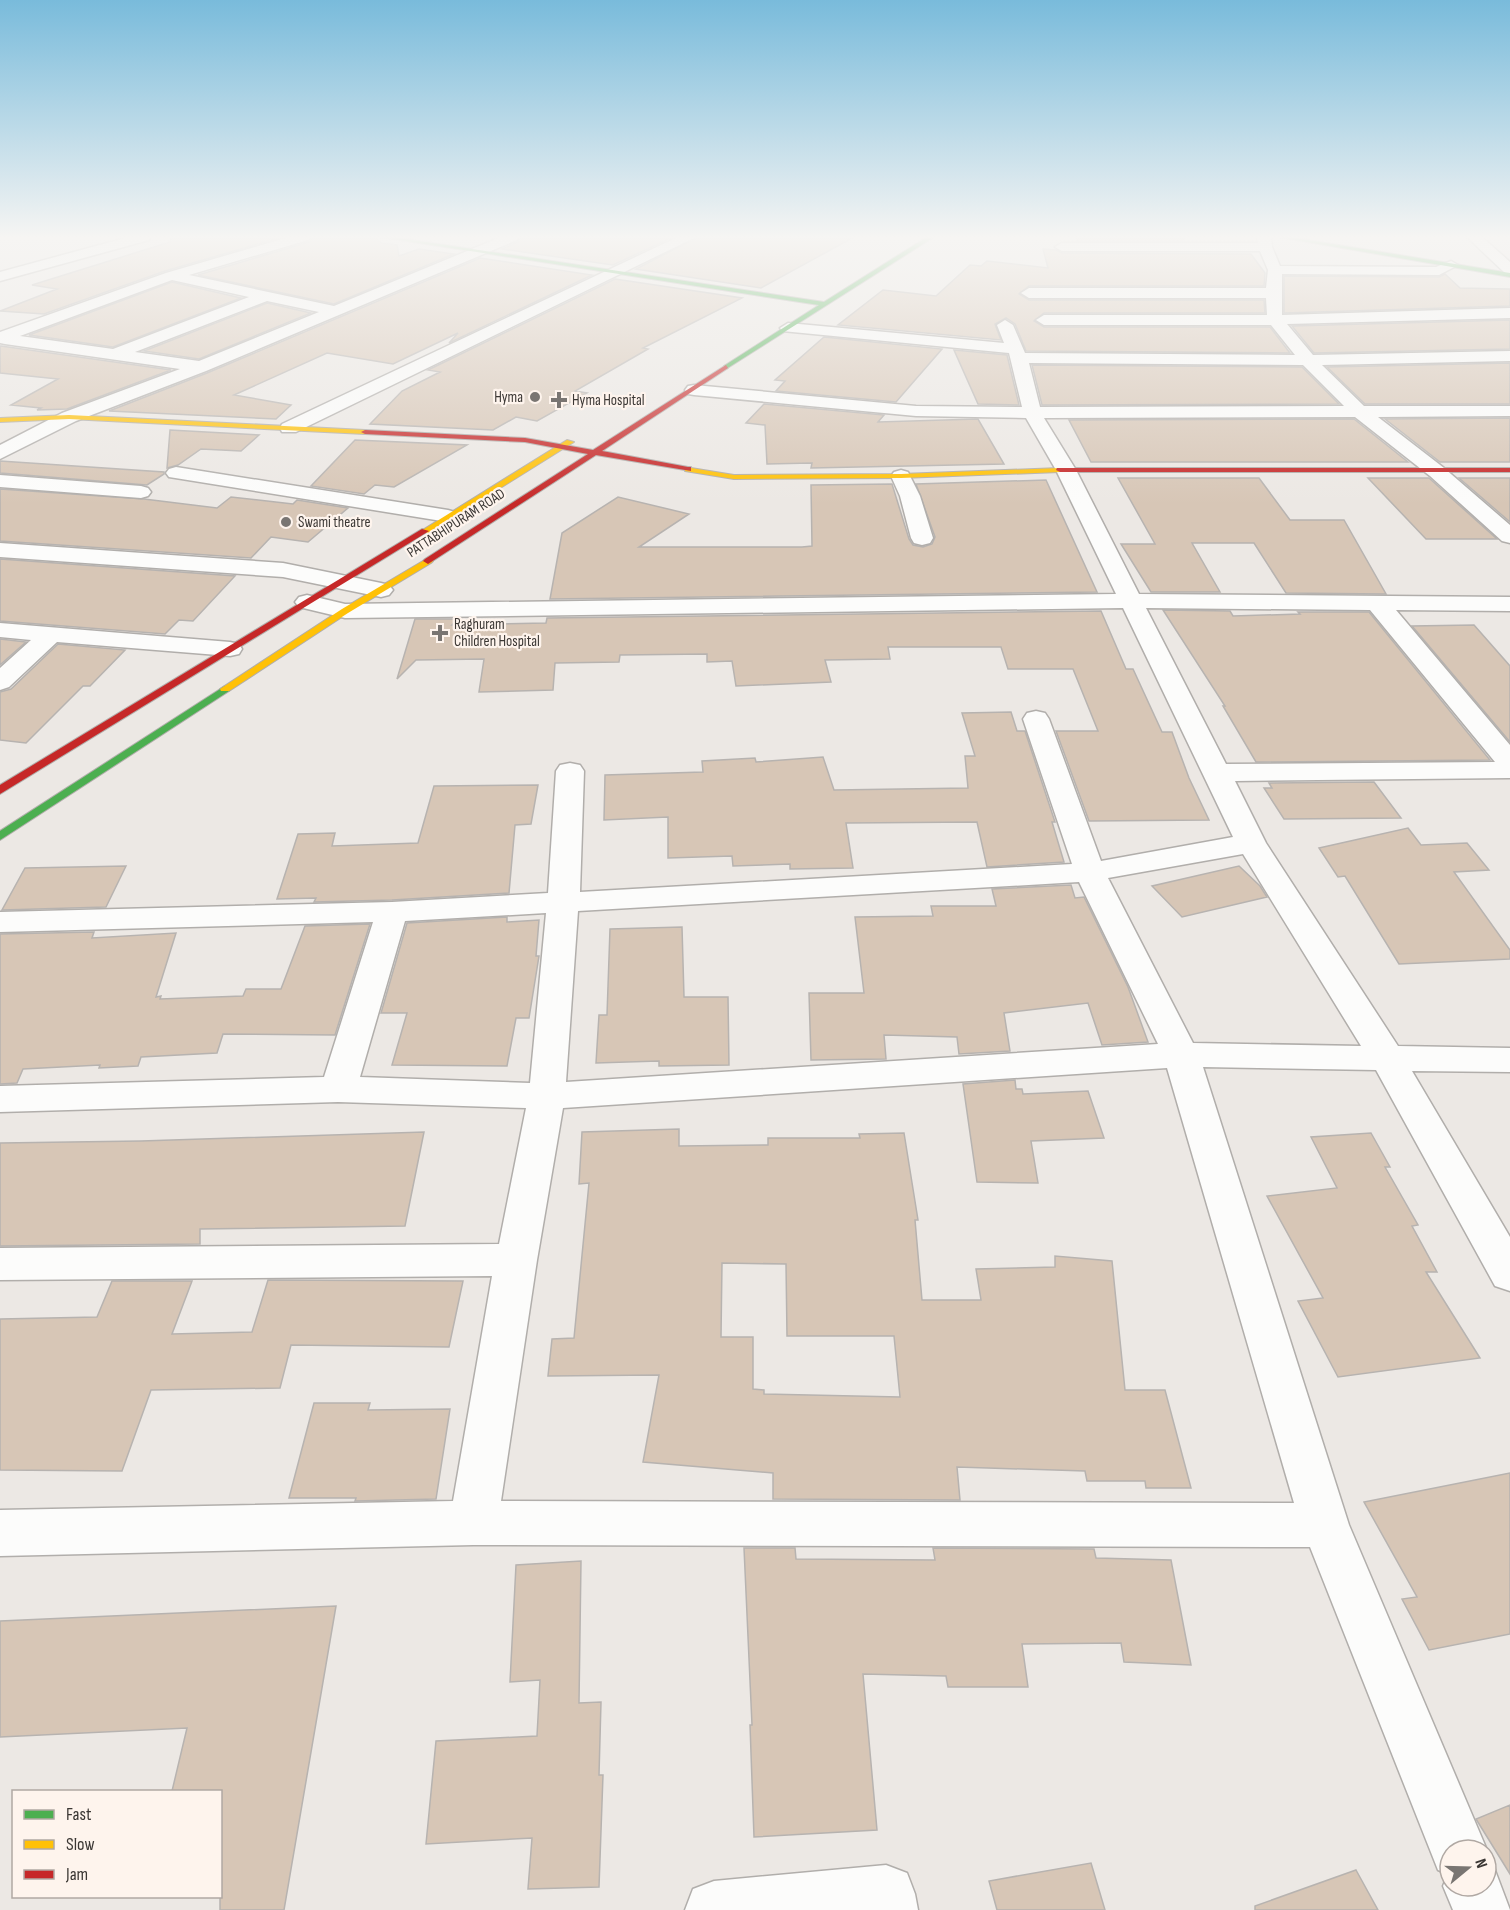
<svg xmlns="http://www.w3.org/2000/svg" width="1510" height="1910" font-family="'Sofia Sans Condensed',sans-serif">
  <style>
    .building { fill: #d7c6b6; stroke: #b7b3b0; stroke-width: 1.5; fill-rule: evenodd }
    .lines { fill: none; stroke-linecap: round; stroke-linejoin: round }
    .street-casing { stroke: #b1aeab; stroke-width: 3 }
    .fast-casing { stroke: #b1aeab; stroke-width: 2 }
    .slow-casing { stroke: #b1aeab; stroke-width: 2 }
    .jam-casing { stroke: #b1aeab; stroke-width: 2 }
    .street { fill: #fcfcfb; fill-rule: evenodd }
    .fast { fill: #4caf50; fill-rule: evenodd }
    .slow { fill: #ffc107; fill-rule: evenodd }
    .jam { fill: #c62828; fill-rule: evenodd }
    .poi-dot { fill: #797572; stroke: #fef4ed; stroke-width: 2 }
    .labels { text-anchor: middle; dominant-baseline: central; stroke-width: 4.5; stroke-linejoin: round; paint-order: stroke }
    .far-poi-label { font-size: 15px; fill: #3b3734; stroke: #fef4ed; text-anchor: start }
    .far-street-label { font-size: 15px; fill: #3b3734; stroke: #fef4ed }
  </style>
  <rect width="100%" height="100%" fill="#ece8e4"/>
  <path class="building" d="M 171,237 L 282,237 L 165,271 L 44,314 L 0,311 L 57,289 L 32,285 L 170,242 Z
    M 312,237 L 374,237 L 382,243 L 397,245 L 399,256 L 419,249 L 454,254 L 334,304 L 198,275 L 309,242 Z
    M 521,237 L 673,237 L 613,265 L 502,249 L 518,242 Z
    M 698,237 L 854,237 L 761,288 L 636,269 Z
    M 1076,237 L 1183,237 L 1185,241 L 1078,241 Z
    M 1043,249 L 1056,250 L 1062,253 L 1251,254 L 1265,273 L 1264,286 L 1029,286 L 1019,294 L 1029,300 L 1264,300 L 1265,313 L 1044,313 L 1034,321 L 1044,327 L 1270,327 L 1290,353 L 1026,351 L 1015,324 L 1006,318 L 995,324 L 1001,340 L 838,325 L 883,290 L 936,296 L 970,265 L 981,266 L 987,261 L 1048,268 Z
    M 480,258 L 592,275 L 449,343 L 458,333 L 393,364 L 327,353 L 234,395 L 291,405 L 276,419 L 109,411 L 207,373 Z
    M 1445,274 L 1460,288 L 1510,289 L 1510,306 L 1284,313 L 1284,276 L 1439,277 Z
    M 615,279 L 742,298 L 643,348 L 648,349 L 575,391 L 587,393 L 537,421 L 516,417 L 493,430 L 370,424 L 402,391 L 440,372 L 428,370 Z
    M 172,282 L 241,298 L 113,347 L 29,335 Z
    M 267,303 L 311,313 L 199,359 L 144,351 Z
    M 1510,320 L 1510,349 L 1314,353 L 1292,326 Z
    M 824,337 L 942,349 L 896,402 L 776,391 L 785,381 L 775,380 Z
    M 0,346 L 1,346 L 171,370 L 67,409 L 37,410 L 41,408 L 11,405 L 58,379 L 0,373 Z
    M 954,350 L 1007,355 L 1019,405 L 978,404 Z
    M 1510,363 L 1510,404 L 1365,404 L 1327,367 Z
    M 1032,365 L 1302,367 L 1339,404 L 1042,405 Z
    M 764,404 L 884,415 L 878,422 L 978,419 L 1004,464 L 811,468 L 812,463 L 767,464 L 765,425 L 746,423 Z
    M 1510,418 L 1510,462 L 1440,462 L 1385,419 Z
    M 1354,419 L 1408,462 L 1091,462 L 1069,420 Z
    M 170,430 L 259,435 L 241,451 L 201,449 L 178,465 L 167,468 Z
    M 355,440 L 467,445 L 394,487 L 375,485 L 364,494 L 311,486 Z
    M 0,461 L 164,472 L 164,474 L 147,485 L 0,473 Z
    M 1118,478 L 1259,478 L 1290,520 L 1344,520 L 1386,594 L 1286,593 L 1254,543 L 1192,543 L 1220,592 L 1151,592 L 1121,544 L 1155,544 Z
    M 1368,478 L 1429,478 L 1497,539 L 1426,539 Z
    M 1459,478 L 1510,478 L 1510,522 Z
    M 1046,480 L 1097,592 L 550,599 L 562,533 L 618,497 L 689,514 L 639,547 L 802,547 L 812,546 L 811,485 L 892,484 L 909,539 L 913,545 L 923,547 L 932,544 L 935,537 L 916,484 Z
    M 0,489 L 144,499 L 217,508 L 231,497 L 293,504 L 297,500 L 348,508 L 308,542 L 271,537 L 251,558 L 0,541 Z
    M 0,559 L 235,576 L 193,621 L 179,620 L 165,634 L 0,621 Z
    M 1163,610 L 1230,611 L 1233,616 L 1300,614 L 1298,612 L 1369,612 L 1490,760 L 1256,762 L 1223,706 L 1225,706 Z
    M 1101,611 L 1126,669 L 1133,669 L 1162,732 L 1172,732 L 1189,778 L 1209,820 L 1089,821 L 1056,731 L 1098,731 L 1073,669 L 1008,669 L 1001,647 L 888,647 L 890,659 L 825,660 L 831,682 L 736,686 L 732,661 L 707,662 L 707,654 L 620,655 L 619,662 L 555,663 L 553,690 L 479,692 L 484,659 L 416,660 L 397,679 L 415,619 L 458,619 L 452,625 L 546,623 L 547,618 Z
    M 1474,625 L 1510,666 L 1510,742 L 1412,626 Z
    M 0,639 L 26,642 L 0,665 Z
    M 58,644 L 125,650 L 90,686 L 83,686 L 26,743 L 0,740 L 0,692 L 11,689 Z
    M 1011,712 L 1017,731 L 1025,731 L 1055,822 L 1052,822 L 1064,862 L 987,867 L 977,822 L 846,823 L 853,868 L 790,869 L 790,864 L 733,866 L 732,856 L 668,858 L 668,817 L 604,820 L 605,775 L 703,772 L 702,761 L 755,758 L 756,762 L 823,757 L 834,790 L 968,788 L 965,756 L 975,756 L 962,713 Z
    M 1374,782 L 1401,818 L 1284,819 L 1264,788 L 1272,788 L 1269,783 Z
    M 538,785 L 531,824 L 515,825 L 509,893 L 392,900 L 314,902 L 316,898 L 277,899 L 298,834 L 335,833 L 332,846 L 418,843 L 434,786 Z
    M 1408,828 L 1421,845 L 1467,843 L 1489,870 L 1454,872 L 1510,950 L 1510,959 L 1399,964 L 1345,876 L 1338,877 L 1319,848 Z
    M 126,866 L 106,907 L 2,910 L 25,868 Z
    M 1239,866 L 1260,886 L 1267,897 L 1182,917 L 1152,886 Z
    M 1071,885 L 1075,898 L 1084,897 L 1128,987 L 1148,1042 L 1102,1045 L 1088,1003 L 1004,1013 L 1010,1051 L 959,1054 L 957,1037 L 884,1035 L 886,1059 L 811,1060 L 809,993 L 864,993 L 855,917 L 933,916 L 931,906 L 996,906 L 992,889 Z
    M 507,917 L 507,922 L 539,920 L 536,956 L 539,956 L 529,1018 L 516,1018 L 507,1066 L 392,1065 L 407,1013 L 381,1013 L 407,923 Z
    M 370,924 L 335,1035 L 223,1034 L 217,1053 L 141,1057 L 138,1066 L 99,1068 L 100,1065 L 23,1069 L 17,1083 L 0,1084 L 0,934 L 94,932 L 92,938 L 176,933 L 156,997 L 161,996 L 160,999 L 243,996 L 246,989 L 281,989 L 305,926 Z
    M 682,927 L 684,997 L 728,997 L 729,1065 L 659,1066 L 659,1061 L 596,1063 L 599,1015 L 607,1015 L 610,929 Z
    M 1015,1080 L 1016,1089 L 1022,1089 L 1023,1094 L 1088,1091 L 1104,1138 L 1031,1141 L 1038,1183 L 977,1182 L 963,1084 Z
    M 679,1129 L 679,1146 L 768,1145 L 768,1138 L 860,1138 L 859,1134 L 904,1133 L 918,1220 L 915,1220 L 922,1300 L 981,1300 L 976,1269 L 1055,1267 L 1055,1256 L 1112,1261 L 1125,1390 L 1165,1390 L 1191,1488 L 1146,1488 L 1145,1481 L 1087,1481 L 1085,1471 L 957,1467 L 960,1500 L 773,1499 L 773,1473 L 643,1462 L 659,1375 L 548,1376 L 552,1339 L 574,1338 L 589,1183 L 579,1184 L 582,1132 ZM 722,1263 L 786,1264 L 787,1336 L 894,1336 L 900,1397 L 764,1394 L 764,1390 L 753,1389 L 753,1337 L 721,1337 Z
    M 424,1132 L 405,1226 L 200,1229 L 200,1244 L 0,1246 L 0,1143 L 141,1141 Z
    M 1371,1133 L 1390,1167 L 1385,1167 L 1418,1225 L 1412,1226 L 1437,1272 L 1426,1272 L 1480,1358 L 1338,1377 L 1298,1301 L 1323,1298 L 1267,1196 L 1337,1188 L 1311,1137 Z
    M 268,1280 L 463,1281 L 449,1347 L 291,1345 L 280,1388 L 151,1390 L 122,1471 L 0,1470 L 0,1319 L 97,1317 L 112,1281 L 192,1281 L 172,1334 L 252,1332 Z
    M 314,1403 L 370,1403 L 368,1410 L 450,1409 L 436,1499 L 355,1501 L 356,1498 L 289,1498 Z
    M 1510,1473 L 1510,1634 L 1429,1650 L 1402,1599 L 1417,1597 L 1364,1502 Z
    M 744,1548 L 795,1548 L 796,1559 L 935,1560 L 933,1548 L 1094,1549 L 1096,1558 L 1171,1560 L 1191,1665 L 1124,1662 L 1121,1643 L 1022,1644 L 1028,1687 L 948,1687 L 946,1676 L 863,1674 L 877,1830 L 754,1837 L 750,1725 L 752,1725 Z
    M 581,1561 L 579,1703 L 601,1702 L 599,1775 L 603,1775 L 599,1887 L 528,1889 L 532,1838 L 426,1844 L 436,1741 L 537,1736 L 540,1680 L 510,1682 L 516,1565 Z
    M 336,1606 L 284,1910 L 220,1910 L 220,1791 L 172,1791 L 187,1728 L 0,1737 L 0,1621 Z
    M 1510,1805 L 1510,1874 L 1476,1819 Z
    M 1091,1863 L 1105,1910 L 997,1910 L 989,1881 Z
    M 1356,1870 L 1378,1910 L 1255,1910 L 1255,1906 Z"/>
  <g class="lines">
    <defs>
      <path id="street" d="M 129,237 L 151,237 L 149,240 L 0,281 L 0,272 Z
        M 289,237 L 310,237 L 308,240 L 189,275 L 334,306 L 501,237 L 519,237 L 517,240 L 206,371 L 76,421 L 0,459 L 0,445 L 62,413 L 180,369 L 5,344 L 0,343 L 0,332 L 166,273 ZM 172,280 L 249,297 L 113,349 L 20,336 ZM 267,301 L 319,312 L 199,361 L 135,352 Z
        M 678,237 L 696,237 L 296,432 L 282,432 L 280,428 L 282,424 Z
        M 1257,237 L 1271,237 L 1272,247 L 1280,266 L 1436,267 L 1451,261 L 1458,265 L 1439,275 L 1282,274 L 1282,315 L 1510,308 L 1510,318 L 1287,324 L 1313,355 L 1510,351 L 1510,361 L 1322,365 L 1364,406 L 1510,406 L 1510,416 L 1378,417 L 1444,468 L 1510,525 L 1510,543 L 1502,541 L 1430,476 L 1355,417 L 1044,418 L 1076,470 L 1139,594 L 1510,597 L 1510,611 L 1396,610 L 1510,745 L 1510,778 L 1235,781 L 1266,843 L 1398,1046 L 1510,1048 L 1510,1072 L 1412,1071 L 1510,1237 L 1510,1291 L 1495,1286 L 1376,1070 L 1203,1067 L 1349,1525 L 1487,1850 L 1450,1850 L 1450,1886 L 1486,1886 L 1486,1863 L 1493,1865 L 1510,1910 L 1453,1910 L 1443,1886 L 1448,1874 L 1438,1870 L 1310,1547 L 473,1545 L 0,1556 L 0,1510 L 453,1501 L 492,1276 L 0,1280 L 0,1248 L 499,1244 L 526,1108 L 338,1102 L 0,1112 L 0,1086 L 324,1077 L 373,922 L 0,932 L 0,912 L 392,902 L 548,893 L 556,771 L 560,765 L 570,763 L 580,765 L 584,771 L 580,892 L 1072,864 L 1023,719 L 1027,713 L 1036,711 L 1045,713 L 1049,719 L 1101,861 L 1233,837 L 1123,608 L 345,618 L 299,607 L 295,602 L 299,597 L 307,595 L 345,604 L 1116,594 L 1056,470 L 1026,418 L 916,416 L 694,395 L 688,394 L 685,390 L 688,386 L 694,385 L 916,406 L 1022,407 L 1009,353 L 782,331 L 780,328 L 788,323 L 1004,343 L 997,325 L 1005,320 L 1013,325 L 1025,353 L 1295,355 L 1271,325 L 1044,325 L 1036,320 L 1044,315 L 1267,315 L 1266,298 L 1029,298 L 1021,293 L 1029,288 L 1266,288 L 1268,270 L 1260,251 L 1062,251 L 1055,247 L 1062,243 L 1258,243 ZM 1029,363 L 1303,365 L 1344,406 L 1040,407 ZM 1146,608 L 1370,610 L 1495,762 L 1226,764 ZM 1243,854 L 1361,1046 L 1193,1043 L 1108,878 ZM 1079,882 L 1158,1044 L 566,1082 L 578,911 ZM 546,913 L 530,1083 L 360,1077 L 405,921 ZM 1167,1068 L 1294,1503 L 501,1501 L 537,1260 L 563,1108 Z
        M 1467,237 L 1482,237 L 1510,262 L 1510,274 L 1505,273 Z
        M 176,467 L 448,510 L 455,512 L 459,516 L 455,520 L 448,522 L 169,477 L 166,473 L 169,469 Z
        M 901,470 L 908,472 L 920,496 L 933,538 L 930,543 L 922,545 L 914,543 L 911,538 L 900,496 L 891,476 L 894,472 Z
        M 0,475 L 141,486 L 148,488 L 151,492 L 148,496 L 141,498 L 0,487 Z
        M 0,543 L 283,563 L 381,583 L 389,585 L 393,590 L 389,595 L 381,597 L 283,577 L 0,557 Z
        M 0,623 L 230,642 L 239,644 L 242,649 L 239,654 L 230,656 L 57,642 L 9,687 L 0,690 L 0,668 L 31,640 L 0,637 Z
        M 886,1865 L 907,1873 L 915,1894 L 918,1910 L 685,1910 L 693,1889 L 714,1881 Z"/>
      <path id="fast" d="M 380,237 L 393,237 L 824,302 L 927,237 L 934,237 L 726,369 L 724,366 L 819,305 Z
        M 1278,237 L 1290,237 L 1510,273 L 1510,277 Z
        M 225,686 L 230,689 L 229,691 L 0,840 L 0,831 Z"/>
      <path id="slow" d="M 69,415 L 365,430 L 369,432 L 365,434 L 69,419 L 0,422 L 0,418 Z
        M 567,440 L 574,442 L 428,533 L 421,531 Z
        M 685,467 L 734,475 L 901,474 L 1060,468 L 1064,470 L 1060,472 L 901,478 L 734,479 L 685,471 Z
        M 428,558 L 433,561 L 431,563 L 348,613 L 229,691 L 221,691 L 220,689 L 342,609 Z"/>
      <path id="jam" d="M 726,365 L 728,368 L 602,451 L 688,467 L 691,467 L 691,471 L 596,455 L 428,564 L 423,561 L 425,559 L 588,454 L 525,442 L 365,434 L 361,432 L 365,430 L 525,438 L 593,450 Z
        M 1057,468 L 1510,468 L 1510,472 L 1060,472 L 1056,470 Z
        M 422,529 L 429,531 L 0,794 L 0,785 Z"/>
    </defs>
    <use href="#street" class="street-casing"/>
    <use href="#fast" class="fast-casing"/>
    <use href="#slow" class="slow-casing"/>
    <use href="#jam" class="jam-casing"/>
    <use href="#street" class="street"/>
    <use href="#fast" class="fast"/>
    <use href="#slow" class="slow"/>
    <use href="#jam" class="jam"/>
  </g>
  <linearGradient id="sky" x2="0" y2="1"><stop stop-color="#79bbdb"/><stop offset="0.47" stop-color="#f6f5f3"/><stop offset="1" stop-color="#f6f5f3" stop-opacity="0"/></linearGradient>
  <rect width="1510" height="504" fill="url(#sky)"/>
  <g class="poi-dot">
    <circle cx="535" cy="397" r="6"/>
    <path d="M556 391h6v6h6v6h-6v6h-6v-6h-6v-6h6z"/>
    <circle cx="286" cy="522" r="6"/>
    <path d="M437 624h6v6h6v6h-6v6h-6v-6h-6v-6h6z"/>
  </g>
  <g class="labels">
    <g class="far-poi-label">
      <text x="523" y="397" text-anchor="end">Hyma</text>
      <text x="572" y="400">Hyma Hospital</text>
      <text x="298" y="522">Swami theatre</text>
      <text x="454" y="624">Raghuram<tspan x="454" dy="17">Children Hospital</tspan></text>
    </g>
    <g class="far-street-label">
      <text transform="translate(456 523) rotate(-33)">PATTABHIPURAM ROAD</text>
    </g>
  </g>
  <rect x="12" y="1790" width="210" height="108" fill="#fef4ed" stroke="#b0a8a3" stroke-width="1.5"/>
  <rect x="24" y="1810" width="30" height="9" fill="#4caf50" stroke="#b0a8a3" stroke-width="1.5"/>
  <text x="66" y="1820" font-size="18" fill="#3b3734">Fast</text>
  <rect x="24" y="1840" width="30" height="9" fill="#ffc107" stroke="#b0a8a3" stroke-width="1.5"/>
  <text x="66" y="1850" font-size="18" fill="#3b3734">Slow</text>
  <rect x="24" y="1870" width="30" height="9" fill="#c62828" stroke="#b0a8a3" stroke-width="1.5"/>
  <text x="66" y="1880" font-size="18" fill="#3b3734">Jam</text>
  <g transform="translate(1468 1868) rotate(71)"><circle r="28" fill="#fef4ed" stroke="#b0a8a3" stroke-width="1.5"/>
  <path d="M0-4.5L10 22L0 15L-10 22Z" fill="#797572"/>
  <text y="-9" font-size="16" font-weight="bold" text-anchor="middle" fill="#3b3734">N</text>
  </g>
</svg>
